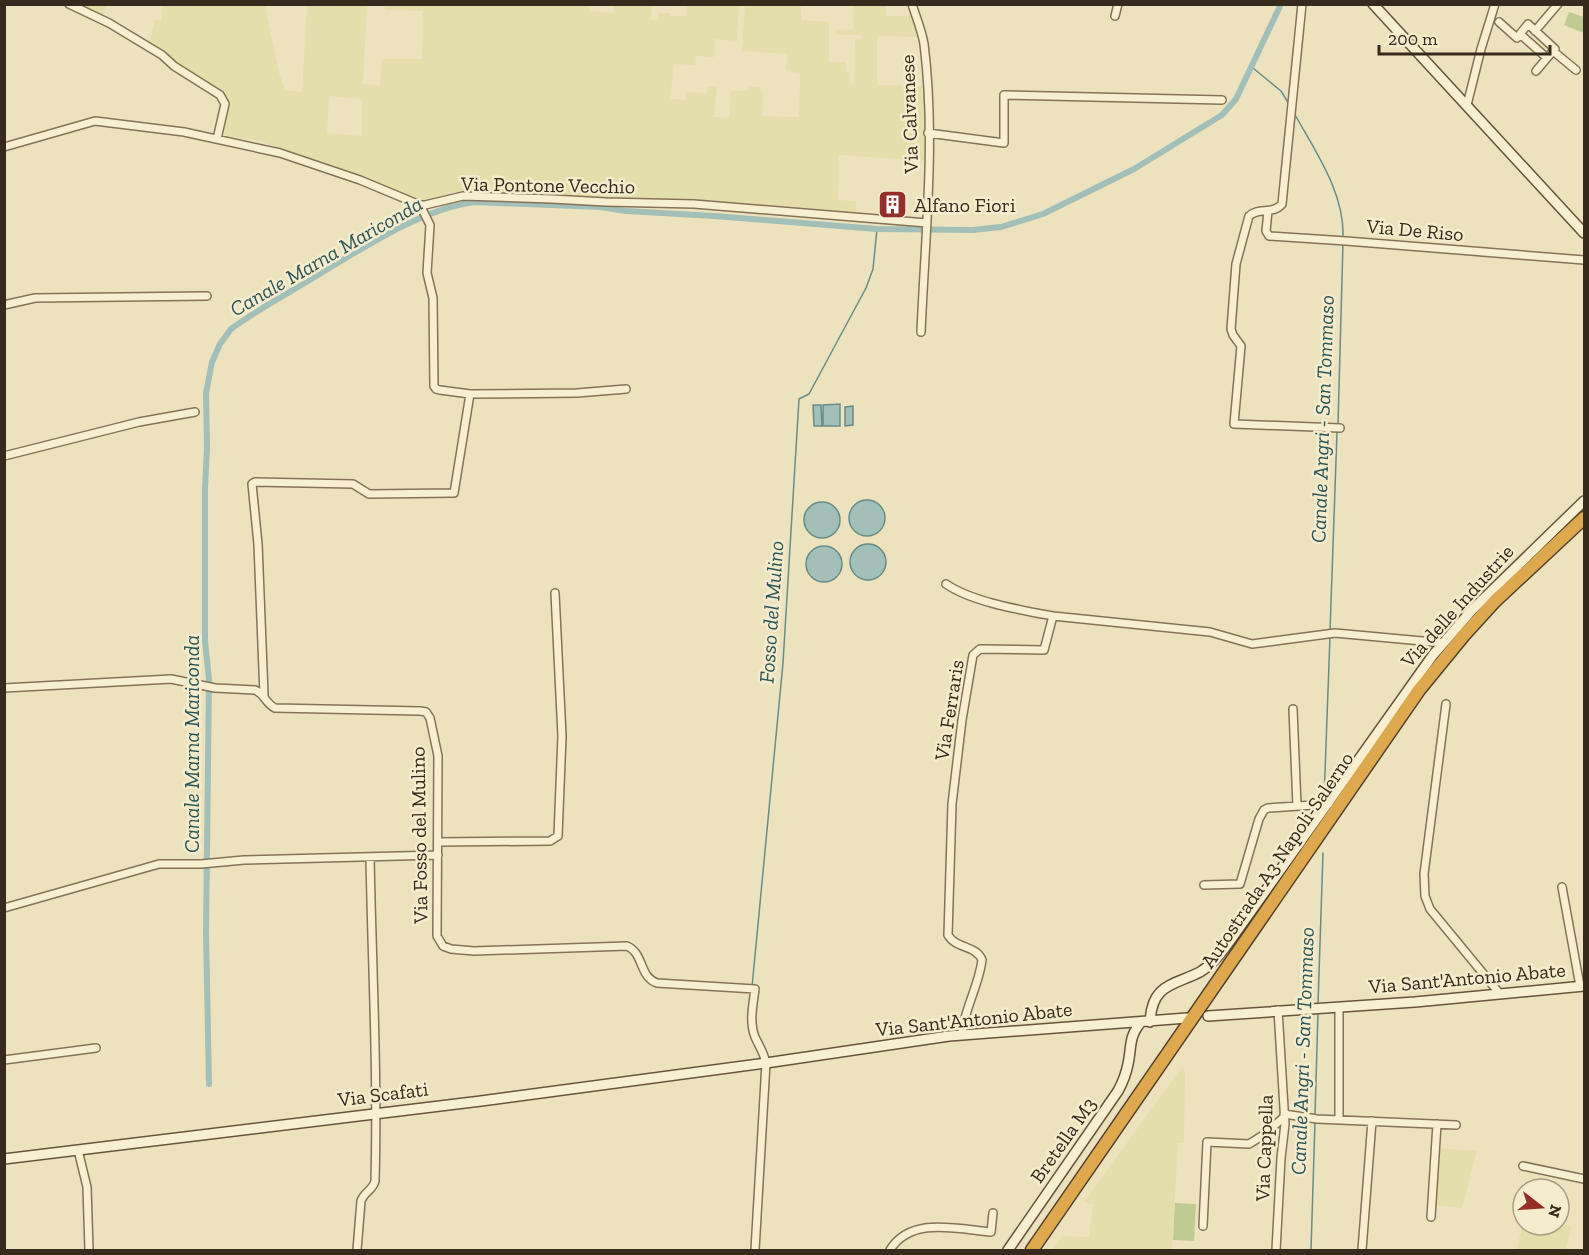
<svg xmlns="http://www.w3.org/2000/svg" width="1589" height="1255" font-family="'Zilla Slab',serif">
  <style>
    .farmland { fill: #e3deac; fill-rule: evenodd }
    .green { fill: #c0cb93 }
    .water { fill: #a2bfb8; stroke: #698c86; stroke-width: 1.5 }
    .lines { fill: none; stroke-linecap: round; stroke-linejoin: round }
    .stream { stroke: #698c86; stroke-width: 1.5 }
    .canal { stroke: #a2bfb8; stroke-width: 6 }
    .street-casing { stroke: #857357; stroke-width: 10 }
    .secondary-casing { stroke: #67543b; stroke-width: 12 }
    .highway-casing { stroke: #53412c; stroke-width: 15 }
    .street { stroke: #f8efd1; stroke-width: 7 }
    .secondary { stroke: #f8efd1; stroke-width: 9 }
    .highway { stroke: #dea84e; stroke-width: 12 }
    .labels { text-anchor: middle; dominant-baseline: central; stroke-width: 5; stroke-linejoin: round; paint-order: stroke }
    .street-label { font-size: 20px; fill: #352a1c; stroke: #f5ecce }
    .poi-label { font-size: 20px; fill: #352a1c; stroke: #f5ecce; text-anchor: start }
    .water-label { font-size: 21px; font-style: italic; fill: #2b5455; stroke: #f5ecce }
  </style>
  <rect width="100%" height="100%" fill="#ede2be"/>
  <path class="farmland" d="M 589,4 L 589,11 L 613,13 L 614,5 L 652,5 L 651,19 L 658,21 L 659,13 L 670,13 L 670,16 L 686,16 L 687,5 L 739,5 L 737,41 L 715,39 L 714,57 L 696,56 L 695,65 L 674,64 L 670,99 L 685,100 L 686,92 L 707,93 L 708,87 L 717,87 L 714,117 L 729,118 L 731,91 L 748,91 L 749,87 L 761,87 L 761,93 L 763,93 L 762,116 L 799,117 L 800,73 L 786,71 L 787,54 L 742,51 L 745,5 L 801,5 L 801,20 L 829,22 L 829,62 L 846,62 L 846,71 L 850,72 L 850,83 L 854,84 L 855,40 L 861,39 L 861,35 L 836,35 L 836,30 L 853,29 L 854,5 L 886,5 L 886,16 L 913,16 L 919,37 L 877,36 L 877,85 L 926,86 L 927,161 L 839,155 L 838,200 L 856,201 L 856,214 L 724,202 L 477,192 L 454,192 L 433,200 L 416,201 L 313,163 L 260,141 L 225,136 L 224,125 L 228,101 L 222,92 L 175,64 L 149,44 L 155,20 L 161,20 L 163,5 L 281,5 L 265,5 L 279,73 L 285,90 L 302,92 L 307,5 L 367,5 L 363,84 L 380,85 L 382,59 L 422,59 L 423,11 L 385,10 L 385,5 ZM 329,96 L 362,99 L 362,136 L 327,133 Z
    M 78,5 L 106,5 L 103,17 L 84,7 Z
    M 1182,1067 L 1185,1071 L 1184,1143 L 1178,1143 L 1172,1250 L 1052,1250 L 1063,1236 L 1089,1237 L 1093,1204 L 1084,1202 Z
    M 1436,1148 L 1477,1151 L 1462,1208 L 1432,1205 Z
    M 1523,1221 L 1523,1225 L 1559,1225 L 1559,1223 L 1571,1226 L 1566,1250 L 1517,1250 Z"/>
  <path class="green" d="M 1569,12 L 1584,17 L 1584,33 L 1564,25 Z
    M 1175,1203 L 1196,1204 L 1194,1241 L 1173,1240 Z"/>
  <path class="water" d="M 840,404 L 840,426 L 823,426 L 823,405 Z
    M 813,405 L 821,405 L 822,426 L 814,426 Z
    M 853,406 L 853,425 L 845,426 L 845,407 Z
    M849 518a18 18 0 1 1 36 0a18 18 0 1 1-36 0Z
    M804 520a18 18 0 1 1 36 0a18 18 0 1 1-36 0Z
    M850 562a18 18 0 1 1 36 0a18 18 0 1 1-36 0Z
    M806 564a18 18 0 1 1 36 0a18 18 0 1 1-36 0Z"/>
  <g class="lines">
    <path class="stream" d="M 1253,68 L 1281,91 L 1289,104
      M 1294,113 C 1315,151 1345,193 1343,238
      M 1338,424 L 1343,243
      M 1330,631 L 1337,432
      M 1324,800 L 1330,636
      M 752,987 L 783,663 L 799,399 L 809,394 L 866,288 L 873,269 L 877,229
      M 1318,1004 L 1323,853
      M 1315,1115 L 1318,1012
      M 1311,1250 L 1315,1122"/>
    <path class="canal" d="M 209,1084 L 206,933 L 209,679 L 205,641 L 205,489 L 207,447 L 206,393 L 212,362 L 220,344 L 231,329 C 257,310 285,295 313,278 C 361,249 419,210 474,202 L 600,207 L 626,211 L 714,216 L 877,229 L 973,230 L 1001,227 L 1043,214 L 1134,169 L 1222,115 L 1236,99 L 1281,4"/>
    <defs>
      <path id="street" d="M 69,4 L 109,23 L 162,55 L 174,66 L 220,95 L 225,104 L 217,139
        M 912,4 C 916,17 922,31 924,44 C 936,139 925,237 921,332
        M 1302,4 L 1282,204 C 1273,215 1258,207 1249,216 L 1236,264 L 1231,329 L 1233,335 L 1241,346 L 1234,424 L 1340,428
        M 1115,16 L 1118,4
        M 1499,22 L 1517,38 L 1520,34
        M 1528,24 L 1555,49 L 1547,58 L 1520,34 Z
        M 1535,31 L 1558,4
        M 1553,51 L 1576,70
        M 1536,71 L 1547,58
        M 1467,105 L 1481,49 L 1495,4
        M 928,133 L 1004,143 L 1004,95 L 1222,100
        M 4,147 L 95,121 L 184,132 L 280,153 L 360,180 L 420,205 L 425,205 L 463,196 L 552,199 L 606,202 L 694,204 L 927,223
        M 420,205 L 430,225 L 427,273 L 433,298 L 434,386 L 436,389 L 440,390 L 470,394
        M 1268,211 L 1266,231 L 1269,236 L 1346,241 L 1584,260
        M 4,305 L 35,298 L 207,296
        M 4,456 L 139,422 L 195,412
        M 946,584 C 972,602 1021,610 1053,616
        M 4,688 L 171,679 L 215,688 L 255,690 C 265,694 265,703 275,708 L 420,711 L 426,712 L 430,718 L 438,756 L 437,936 L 443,946 L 451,949 L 474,951 L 627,946 C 644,953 639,977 657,983 L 755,989 C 753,1005 749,1022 755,1037 C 759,1046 764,1053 766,1063 L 755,1250
        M 264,695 L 258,544 L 252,484 L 255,482 L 353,484 L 369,494 L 454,493 L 470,394 L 577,393 L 626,389
        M 1446,704 L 1424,874 L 1425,896 L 1430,909 L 1500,994
        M 1293,709 L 1297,806
        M 438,842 L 550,841 L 558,836 L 562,736 L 555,593
        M 1204,885 L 1240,884 L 1259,819 L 1264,810 L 1268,808 L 1329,804
        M 1562,887 L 1580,986
        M 4,908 L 159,864 L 201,864 L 244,860 L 438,855
        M 1339,1007 L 1339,1120
        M 962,1034 C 964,1009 979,986 982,960 C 976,945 956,949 948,935 L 952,804 L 962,720 L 973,655 L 980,649 L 1044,650 L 1053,616 L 1210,632 L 1252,644 L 1335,633 L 1444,643
        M 4,1060 L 96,1048
        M 1284,1114 L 1317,1119 L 1456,1125
        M 78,1150 L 87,1187 L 89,1250
        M 1523,1166 L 1584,1179
        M 1431,1217 L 1437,1124
        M 1203,1226 L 1207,1142 L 1249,1144 L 1265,1134 L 1284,1117
        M 357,1250 L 361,1201 C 364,1192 373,1190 375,1181 C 378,1072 372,965 370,857
        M 890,1250 C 911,1216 957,1229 991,1232 L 993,1213
        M 1276,1250 L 1281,1158 L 1285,1124 L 1278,1010
        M 1362,1250 L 1372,1121"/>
      <path id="secondary" d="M 1373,4 L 1584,233
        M 1208,1016 L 1415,1002 L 1584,986
        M 1150,1022 C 1152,984 1172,986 1200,972 C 1211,966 1219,955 1227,945 L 1433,655 L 1472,610 L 1584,501
        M 4,1159 L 481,1101 L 766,1063 L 949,1036 L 1187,1018
        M 1008,1250 L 1118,1091 C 1123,1082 1126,1074 1128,1064 C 1132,1046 1128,1038 1141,1022"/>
      <path id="highway" d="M 1032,1250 L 1419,690 L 1464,635 L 1495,601 L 1584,518"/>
    </defs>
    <use href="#street" class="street-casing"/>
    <use href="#secondary" class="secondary-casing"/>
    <use href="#highway" class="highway-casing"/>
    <use href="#street" class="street"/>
    <use href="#secondary" class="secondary"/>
    <use href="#highway" class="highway"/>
  </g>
  <defs>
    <symbol id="building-square" viewBox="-11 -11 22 22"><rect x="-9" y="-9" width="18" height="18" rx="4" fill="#942e28" stroke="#f5ecce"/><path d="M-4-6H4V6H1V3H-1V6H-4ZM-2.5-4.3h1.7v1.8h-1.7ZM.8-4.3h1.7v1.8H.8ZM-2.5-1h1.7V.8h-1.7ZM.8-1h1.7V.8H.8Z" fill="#fff"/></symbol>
  </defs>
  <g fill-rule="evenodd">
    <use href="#building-square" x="876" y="188" width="33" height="33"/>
  </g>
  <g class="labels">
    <g class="street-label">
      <text transform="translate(909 114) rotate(-92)">Via Calvanese</text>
      <text transform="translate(548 185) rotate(1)">Via Pontone Vecchio</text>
      <text transform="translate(1415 230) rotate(5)">Via De Riso</text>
      <text transform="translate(1457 606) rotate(-48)">Via delle Industrie</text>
      <text transform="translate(949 710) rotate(-81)">Via Ferraris</text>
      <text transform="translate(419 835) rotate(-91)">Via Fosso del Mulino</text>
      <text transform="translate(1277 860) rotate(-56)">Autostrada A3 Napoli-Salerno</text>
      <text transform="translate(1467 978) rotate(-5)">Via Sant'Antonio Abate</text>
      <text transform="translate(974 1019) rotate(-6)">Via Sant'Antonio Abate</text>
      <text transform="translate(383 1094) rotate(-7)">Via Scafati</text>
      <text transform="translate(1063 1140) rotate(-55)">Bretella M3</text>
      <text transform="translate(1264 1148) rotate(-88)">Via Cappella</text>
    </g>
    <g class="poi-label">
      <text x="914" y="205">Alfano Fiori</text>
    </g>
    <g class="water-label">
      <text transform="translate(326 256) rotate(-30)">Canale Marna Mariconda</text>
      <text transform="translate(1322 419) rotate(-88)">Canale Angri - San Tommaso</text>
      <text transform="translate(771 612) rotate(-86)">Fosso del Mulino</text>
      <text transform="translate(191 744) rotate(-90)">Canale Marna Mariconda</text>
      <text transform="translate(1302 1051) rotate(-88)">Canale Angri - San Tommaso</text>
    </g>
  </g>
  <rect width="1589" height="1255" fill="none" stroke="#352a1c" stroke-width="12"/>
  <g transform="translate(1541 1207) rotate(107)"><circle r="28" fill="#f5ecce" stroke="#a89e87" stroke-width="1.5"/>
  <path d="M0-4.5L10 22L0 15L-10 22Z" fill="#942e28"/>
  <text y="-9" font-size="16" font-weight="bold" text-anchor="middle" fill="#352a1c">N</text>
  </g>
  <path d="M1379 45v9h171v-9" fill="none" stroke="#352a1c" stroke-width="3"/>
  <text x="1388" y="45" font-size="18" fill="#352a1c" stroke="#f5ecce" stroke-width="4.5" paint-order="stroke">200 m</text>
</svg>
